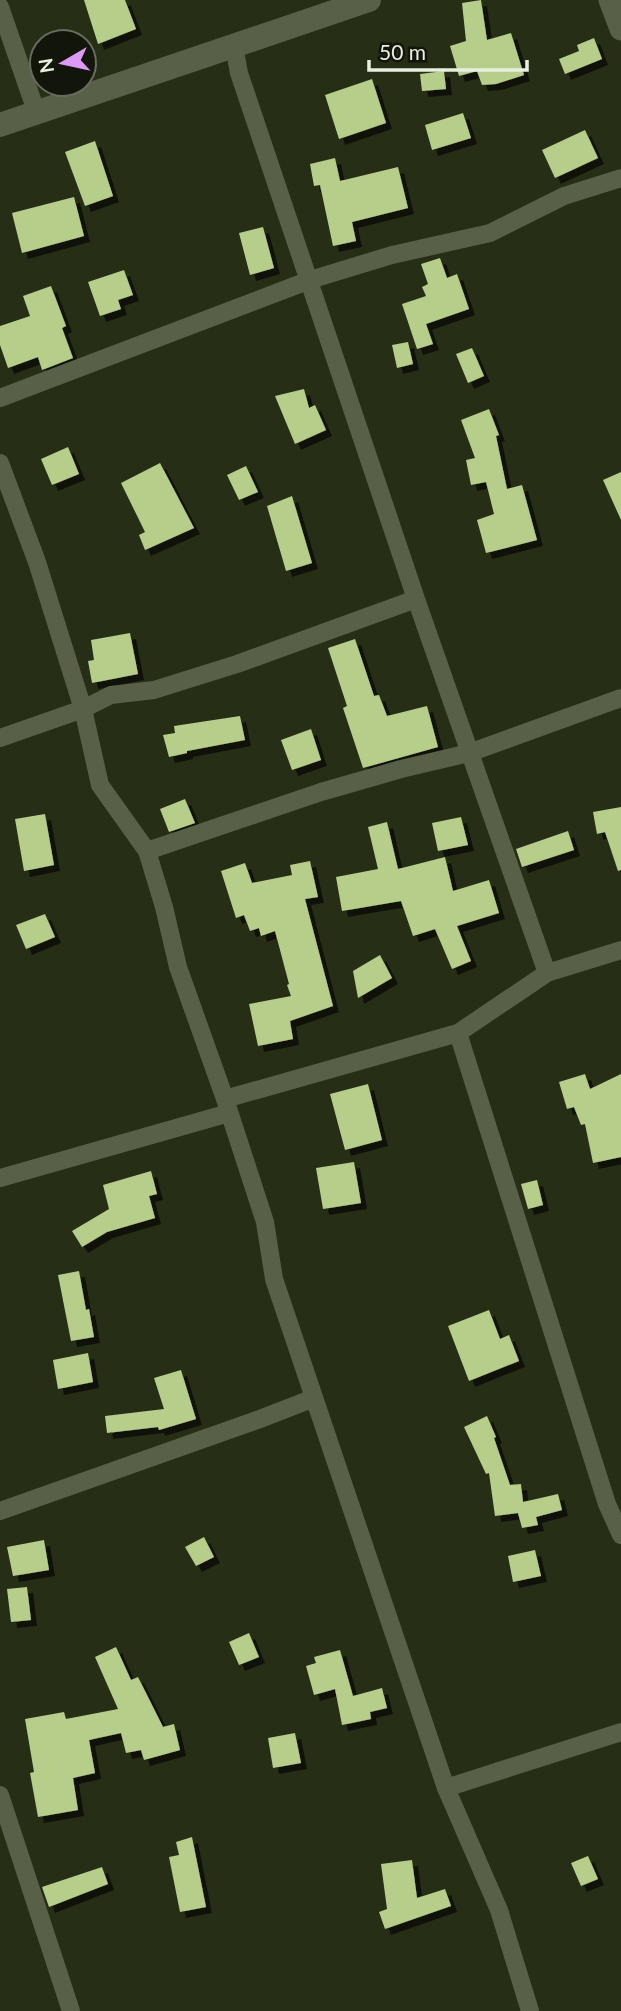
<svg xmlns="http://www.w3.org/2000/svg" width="621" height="2011" font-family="Lato,sans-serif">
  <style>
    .building { fill: #b7cd8a; filter: url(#shadow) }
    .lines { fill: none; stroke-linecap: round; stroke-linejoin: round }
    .minor { stroke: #586147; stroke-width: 18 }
    .tertiary { stroke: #586147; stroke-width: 23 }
    .secondary { stroke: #586147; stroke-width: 24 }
  </style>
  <defs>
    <filter id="shadow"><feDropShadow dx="6" dy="6" stdDeviation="0" flood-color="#0009"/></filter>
  </defs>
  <rect width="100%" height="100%" fill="#272e16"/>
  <path class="building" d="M 84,0 L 125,0 L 136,29 L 98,44 Z
    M 481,0 L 487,40 L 511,33 L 524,75 L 496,84 L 482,85 L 477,71 L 459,76 L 450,46 L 466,41 L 462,3 Z
    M 594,38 L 602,59 L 565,74 L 559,59 L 579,51 L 577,45 Z
    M 444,71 L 446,89 L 422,91 L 420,74 Z
    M 372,79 L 386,123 L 339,139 L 325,95 Z
    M 463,113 L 471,138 L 432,150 L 425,125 Z
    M 585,130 L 598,158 L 555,178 L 542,150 Z
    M 95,141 L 113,196 L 85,206 L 65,152 Z
    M 335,158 L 340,181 L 398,167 L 408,208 L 352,222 L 356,241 L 333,246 L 320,185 L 314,186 L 310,164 Z
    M 74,197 L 84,236 L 22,253 L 12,213 Z
    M 263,227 L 274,268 L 250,275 L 239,233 Z
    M 440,258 L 447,278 L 457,274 L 469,309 L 426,324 L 433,344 L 417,349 L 402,304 L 426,296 L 422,287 L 428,284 L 421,264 Z
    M 124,270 L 133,295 L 118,300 L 121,309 L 100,316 L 88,282 Z
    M 51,286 L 66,326 L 62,328 L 73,358 L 42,370 L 38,357 L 8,368 L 0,345 L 0,326 L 30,316 L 23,296 Z
    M 408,342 L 413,364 L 397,368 L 392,345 Z
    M 472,348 L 484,376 L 468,383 L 456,354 Z
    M 304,389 L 309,408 L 315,405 L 326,430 L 295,444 L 275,396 Z
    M 489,409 L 499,435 L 496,436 L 507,489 L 522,485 L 537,540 L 486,553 L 477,520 L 494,514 L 486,482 L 471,485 L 466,460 L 475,458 L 461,420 Z
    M 68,447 L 79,474 L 52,485 L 41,459 Z
    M 160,463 L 194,528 L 145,550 L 139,535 L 145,532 L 121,483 Z
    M 246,466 L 258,492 L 239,500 L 227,475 Z
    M 621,472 L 621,520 L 603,480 Z
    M 292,496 L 312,563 L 286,571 L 267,506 Z
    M 130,633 L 138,674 L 92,683 L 88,661 L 94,660 L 91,640 Z
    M 355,639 L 374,696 L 379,695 L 387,716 L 427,706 L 438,747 L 363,768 L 343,708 L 347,706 L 328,648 Z
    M 240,716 L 245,740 L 187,751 L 187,753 L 169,757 L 163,735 L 175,733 L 174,726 Z
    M 311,729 L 321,760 L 292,770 L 281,740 Z
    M 185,799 L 195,823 L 169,832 L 160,809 Z
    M 621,807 L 621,870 L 618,871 L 605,832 L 597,834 L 593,812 Z
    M 45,814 L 54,865 L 24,871 L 15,819 Z
    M 461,817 L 468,845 L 438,851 L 432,823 Z
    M 387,822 L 398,869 L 445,857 L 453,891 L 489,880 L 499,913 L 457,926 L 471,961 L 452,969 L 435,929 L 413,936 L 401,901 L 342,911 L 336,877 L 378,869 L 368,827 Z
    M 568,831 L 574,850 L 522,867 L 516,849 Z
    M 310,861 L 318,897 L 305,899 L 333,1006 L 290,1021 L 293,1039 L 258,1046 L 249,1004 L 291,996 L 287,985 L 289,984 L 275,931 L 261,936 L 259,928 L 250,931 L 244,915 L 236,918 L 221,871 L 245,863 L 252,883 L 292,875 L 290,865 Z
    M 45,914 L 55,937 L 26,949 L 16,925 Z
    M 380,955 L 392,978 L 358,998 L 353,971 Z
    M 585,1074 L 590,1089 L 621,1074 L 621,1157 L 593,1163 L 585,1124 L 581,1125 L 574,1107 L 567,1109 L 559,1082 Z
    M 368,1084 L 382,1140 L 345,1150 L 330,1094 Z
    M 354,1162 L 361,1203 L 323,1209 L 316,1168 Z
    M 151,1171 L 157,1194 L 149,1196 L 155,1218 L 107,1232 L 82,1247 L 72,1231 L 109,1209 L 103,1185 Z
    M 537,1180 L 543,1205 L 528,1209 L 521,1184 Z
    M 79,1271 L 86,1310 L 89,1309 L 94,1337 L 71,1341 L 58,1275 Z
    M 489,1310 L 500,1339 L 509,1335 L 519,1361 L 469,1381 L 448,1326 Z
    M 88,1353 L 93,1382 L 58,1389 L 53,1360 Z
    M 181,1370 L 196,1419 L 159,1430 L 158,1427 L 107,1433 L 105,1416 L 164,1409 L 154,1378 Z
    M 487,1416 L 496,1437 L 494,1438 L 510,1485 L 521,1484 L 523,1502 L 558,1494 L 562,1510 L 536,1517 L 538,1525 L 522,1528 L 518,1513 L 495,1516 L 489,1473 L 486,1474 L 464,1427 Z
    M 204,1537 L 214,1557 L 196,1566 L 185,1547 Z
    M 44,1540 L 49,1570 L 13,1576 L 7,1547 Z
    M 535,1550 L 541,1576 L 513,1582 L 508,1556 Z
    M 27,1587 L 31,1620 L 11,1622 L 7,1589 Z
    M 249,1633 L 259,1657 L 239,1665 L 229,1642 Z
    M 116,1647 L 131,1680 L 138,1677 L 163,1727 L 174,1724 L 180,1750 L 144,1760 L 141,1750 L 126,1753 L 121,1733 L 89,1740 L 95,1773 L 73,1778 L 78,1810 L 38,1817 L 30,1773 L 34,1772 L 25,1719 L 64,1712 L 66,1719 L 118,1709 L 95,1657 Z
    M 340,1650 L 353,1696 L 382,1688 L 387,1708 L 370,1712 L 371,1719 L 342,1725 L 335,1689 L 314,1695 L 306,1666 L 316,1663 L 314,1657 Z
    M 295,1733 L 301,1763 L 273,1768 L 268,1738 Z
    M 192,1837 L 206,1907 L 180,1912 L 169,1857 L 179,1855 L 176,1842 Z
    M 588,1856 L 598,1879 L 581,1886 L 571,1863 Z
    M 412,1860 L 417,1898 L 445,1889 L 451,1906 L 385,1929 L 379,1912 L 387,1909 L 381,1864 Z
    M 102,1867 L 108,1884 L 49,1907 L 42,1887 Z"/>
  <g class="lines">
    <path class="minor" d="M 0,7 L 36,111
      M 234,46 L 239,73 L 416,599 L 547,973
      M 0,398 L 310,280 L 392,255 L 490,233 L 564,196 L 621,178
      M 0,463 L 37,562 L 83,709 L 100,785 L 147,851 L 164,907 L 178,967 L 225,1099 L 265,1222 L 274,1279 L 446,1788 L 499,1910 L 530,2011
      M 0,738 L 83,709 L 111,695 L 154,690 L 237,664 L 416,599
      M 147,851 L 321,792 L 401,769 L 469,753 L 621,698
      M 458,1033 L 607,1504 L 621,1535
      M 225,1099 L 458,1033 L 547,973 L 621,950
      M 0,1178 L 229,1113
      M 0,1511 L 260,1419 L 314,1398
      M 446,1788 L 621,1732
      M 0,1795 L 71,2011"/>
    <path class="tertiary" d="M 610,0 L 621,29"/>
    <path class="secondary" d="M 0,125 L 369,0"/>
  </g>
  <g transform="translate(63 63) rotate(261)"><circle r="33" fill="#11150a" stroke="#676c60" stroke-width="2"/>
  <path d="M0-5L12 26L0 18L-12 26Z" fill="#dc99f5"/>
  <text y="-10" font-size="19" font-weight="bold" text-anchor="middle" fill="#e9efe0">N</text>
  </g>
  <path d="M369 60v10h158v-10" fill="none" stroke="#e9efe0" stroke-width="3.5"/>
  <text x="379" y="60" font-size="21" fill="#e9efe0" stroke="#11150a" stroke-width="5" paint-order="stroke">50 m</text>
</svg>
